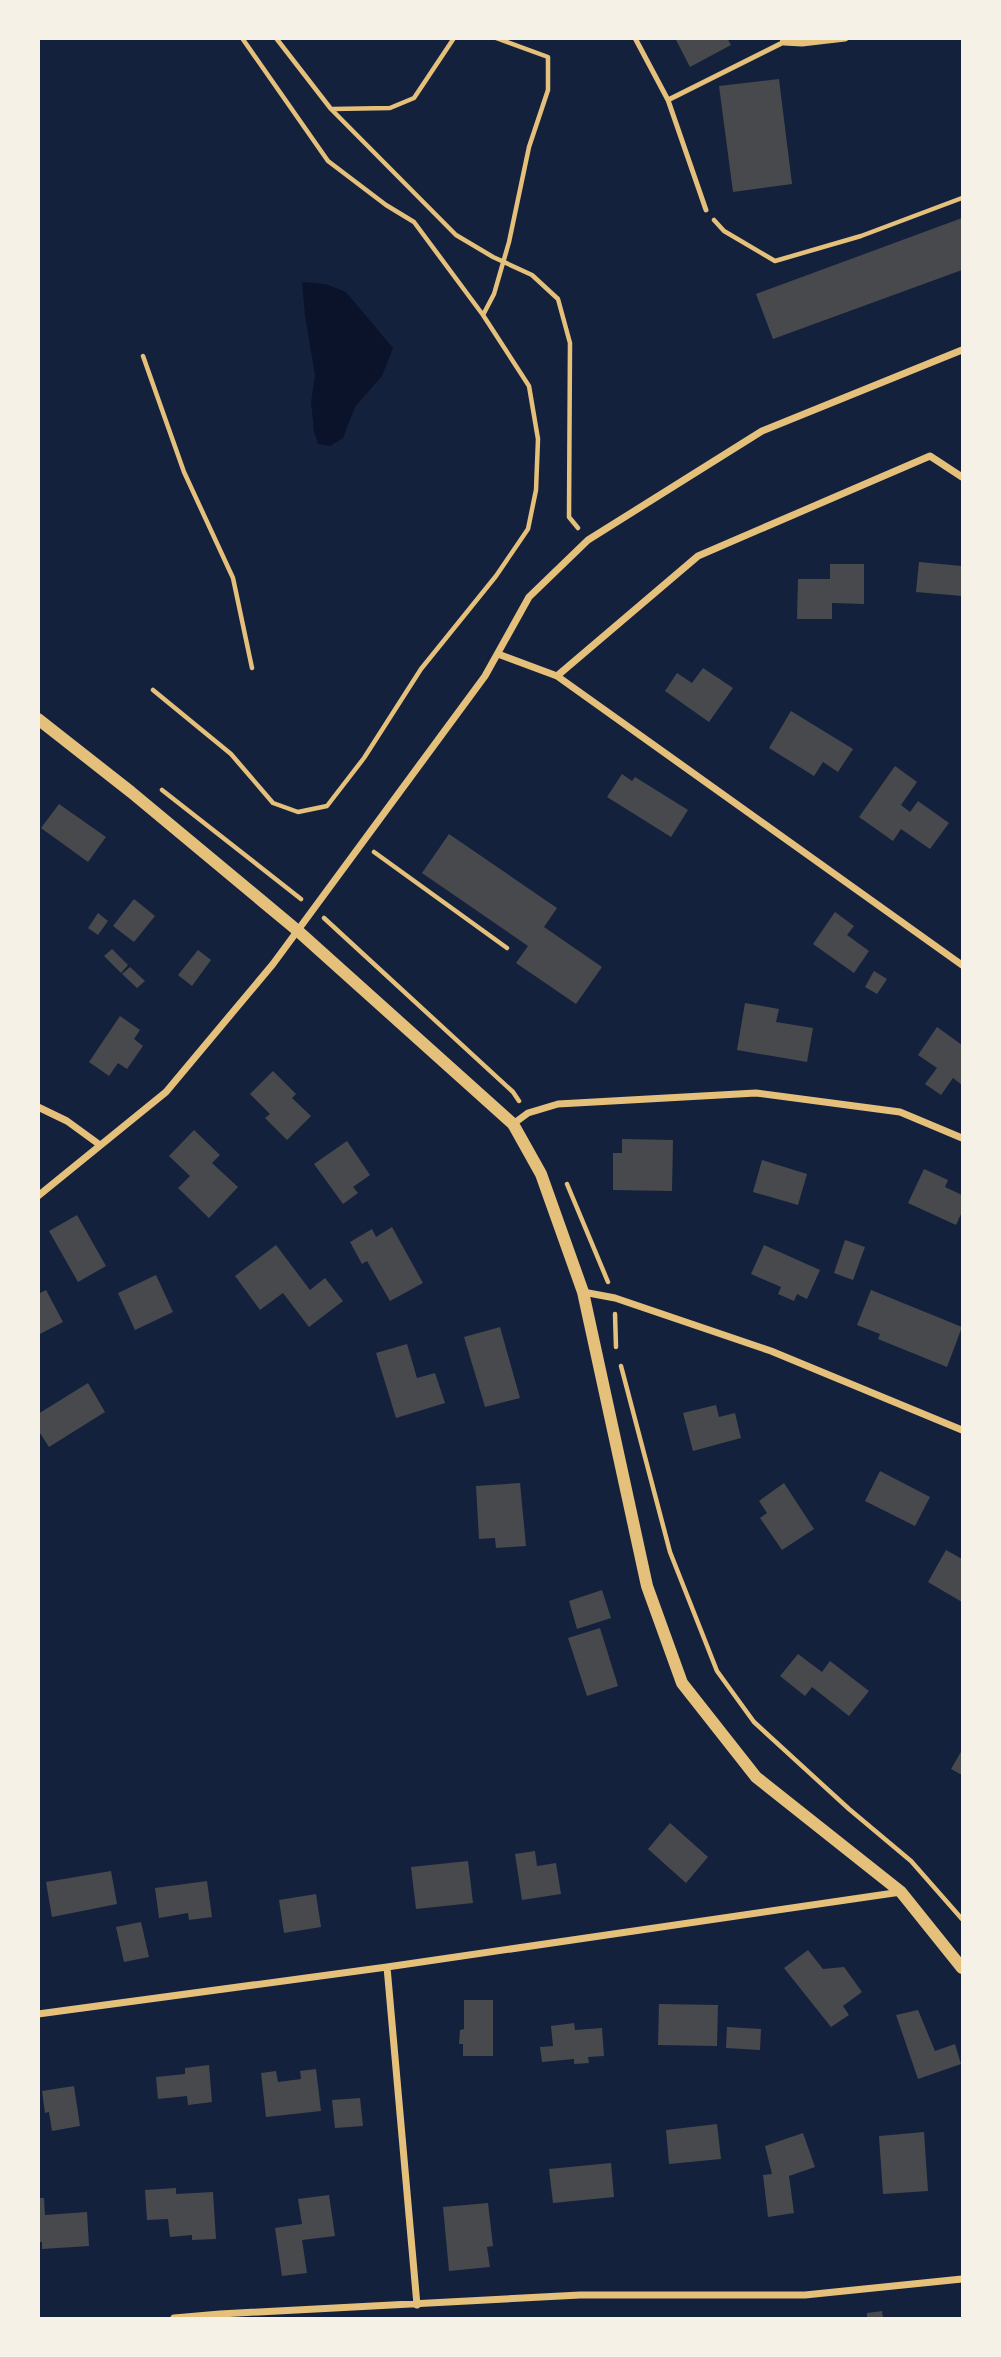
<svg xmlns="http://www.w3.org/2000/svg" width="1001" height="2357" font-family="Helvetica,sans-serif">
  <style>
    .water { fill: #0b132b }
    .building { fill: #48494c }
    .lines { fill: none; stroke-linecap: round; stroke-linejoin: round }
    .path { stroke: #e5c07b; stroke-width: 4.5 }
    .service { stroke: #e5c07b; stroke-width: 5 }
    .minor { stroke: #e5c07b; stroke-width: 7 }
    .tertiary { stroke: #e5c07b; stroke-width: 12 }
  </style>
  <rect width="100%" height="100%" fill="#14213d"/>
  <path class="water" d="M 302,282 L 326,284 L 346,292 L 393,348 L 382,376 L 355,407 L 343,438 L 330,446 L 318,444 L 314,432 L 311,402 L 315,375 L 305,316 Z"/>
  <path class="building" d="M 675,38 L 727,38 L 731,45 L 690,67 Z
    M 779,79 L 792,184 L 733,192 L 719,86 Z
    M 962,218 L 962,270 L 773,339 L 756,294 Z
    M 919,562 L 962,566 L 962,596 L 916,592 Z
    M 830,564 L 864,564 L 864,604 L 832,603 L 832,619 L 797,619 L 798,579 L 830,579 Z
    M 703,668 L 733,688 L 709,722 L 665,691 L 677,673 L 692,683 Z
    M 791,711 L 853,749 L 838,772 L 823,762 L 814,776 L 769,748 Z
    M 895,766 L 917,782 L 901,805 L 910,812 L 918,801 L 949,823 L 930,849 L 901,829 L 893,841 L 859,817 Z
    M 622,774 L 632,781 L 635,777 L 688,810 L 671,837 L 607,797 Z
    M 59,804 L 106,837 L 88,862 L 41,828 Z
    M 449,834 L 557,908 L 544,927 L 602,967 L 576,1004 L 516,963 L 528,946 L 422,873 Z
    M 134,899 L 155,916 L 134,942 L 113,926 Z
    M 835,912 L 854,926 L 847,935 L 869,951 L 854,973 L 813,944 Z
    M 98,913 L 108,921 L 98,935 L 88,928 Z
    M 112,949 L 128,965 L 121,973 L 104,956 Z
    M 198,950 L 211,960 L 192,986 L 178,975 Z
    M 130,967 L 145,981 L 137,988 L 122,974 Z
    M 874,971 L 887,979 L 877,994 L 865,987 Z
    M 745,1003 L 779,1009 L 776,1022 L 813,1028 L 807,1062 L 737,1050 Z
    M 120,1016 L 140,1030 L 134,1039 L 143,1046 L 127,1069 L 118,1063 L 109,1076 L 89,1062 Z
    M 937,1027 L 962,1045 L 962,1085 L 953,1078 L 941,1095 L 925,1084 L 937,1068 L 918,1055 Z
    M 273,1071 L 296,1094 L 292,1098 L 311,1116 L 287,1140 L 265,1118 L 270,1114 L 250,1094 Z
    M 194,1130 L 220,1155 L 212,1163 L 238,1187 L 209,1218 L 178,1188 L 190,1176 L 169,1156 Z
    M 622,1139 L 673,1140 L 672,1191 L 613,1190 L 613,1153 L 622,1153 Z
    M 347,1141 L 370,1175 L 353,1187 L 358,1193 L 343,1204 L 314,1164 Z
    M 762,1160 L 807,1174 L 798,1205 L 753,1192 Z
    M 924,1169 L 948,1180 L 945,1187 L 962,1195 L 962,1212 L 956,1225 L 908,1203 Z
    M 77,1215 L 106,1266 L 78,1282 L 49,1231 Z
    M 392,1227 L 423,1283 L 390,1301 L 367,1261 L 362,1264 L 350,1242 L 372,1229 L 376,1237 Z
    M 845,1240 L 865,1247 L 853,1280 L 834,1273 Z
    M 276,1245 L 310,1290 L 325,1278 L 343,1301 L 309,1327 L 283,1293 L 260,1310 L 235,1276 Z
    M 764,1245 L 820,1270 L 807,1299 L 797,1294 L 794,1301 L 778,1294 L 781,1287 L 751,1274 Z
    M 156,1275 L 173,1312 L 135,1330 L 118,1293 Z
    M 46,1290 L 63,1322 L 38,1335 L 38,1294 Z
    M 871,1290 L 962,1327 L 947,1367 L 878,1339 L 880,1334 L 857,1325 Z
    M 500,1327 L 520,1398 L 485,1407 L 464,1337 Z
    M 407,1344 L 417,1378 L 435,1373 L 445,1403 L 396,1418 L 376,1353 Z
    M 88,1383 L 105,1412 L 49,1447 L 38,1430 L 38,1414 Z
    M 716,1405 L 719,1417 L 735,1413 L 741,1438 L 693,1451 L 683,1413 Z
    M 880,1471 L 930,1497 L 915,1526 L 865,1501 Z
    M 520,1483 L 526,1546 L 496,1548 L 495,1538 L 479,1539 L 476,1486 Z
    M 784,1483 L 814,1529 L 782,1550 L 760,1518 L 767,1513 L 759,1501 Z
    M 946,1550 L 962,1559 L 962,1602 L 928,1582 Z
    M 602,1590 L 611,1618 L 577,1629 L 569,1601 Z
    M 600,1628 L 618,1686 L 587,1696 L 568,1638 Z
    M 798,1654 L 822,1672 L 830,1661 L 869,1691 L 849,1716 L 812,1687 L 805,1696 L 780,1676 Z
    M 962,1750 L 962,1775 L 951,1769 Z
    M 670,1823 L 708,1857 L 686,1883 L 648,1849 Z
    M 535,1851 L 537,1866 L 556,1863 L 561,1894 L 522,1900 L 515,1854 Z
    M 468,1861 L 473,1903 L 416,1909 L 411,1867 Z
    M 111,1871 L 117,1904 L 52,1917 L 46,1882 Z
    M 207,1881 L 212,1917 L 189,1920 L 188,1913 L 159,1918 L 155,1888 Z
    M 316,1894 L 321,1927 L 284,1933 L 279,1900 Z
    M 141,1922 L 149,1957 L 124,1962 L 116,1927 Z
    M 808,1950 L 823,1969 L 844,1967 L 862,1992 L 843,2006 L 849,2015 L 831,2027 L 784,1968 Z
    M 464,2000 L 493,2000 L 493,2056 L 463,2056 L 463,2044 L 459,2044 L 460,2030 L 464,2029 Z
    M 659,2004 L 718,2005 L 717,2046 L 658,2045 Z
    M 918,2010 L 935,2051 L 955,2044 L 961,2064 L 918,2079 L 896,2015 Z
    M 574,2023 L 575,2030 L 602,2028 L 604,2056 L 588,2057 L 589,2063 L 574,2064 L 574,2059 L 542,2062 L 540,2047 L 553,2046 L 551,2026 Z
    M 727,2027 L 761,2029 L 760,2050 L 726,2048 Z
    M 209,2065 L 212,2102 L 188,2105 L 187,2096 L 158,2099 L 156,2077 L 185,2074 L 185,2068 Z
    M 316,2069 L 321,2111 L 266,2117 L 261,2073 L 276,2071 L 278,2082 L 301,2079 L 300,2071 Z
    M 74,2086 L 80,2126 L 52,2131 L 49,2112 L 45,2113 L 42,2091 Z
    M 360,2098 L 363,2126 L 335,2128 L 332,2100 Z
    M 717,2124 L 721,2159 L 669,2164 L 666,2130 Z
    M 924,2132 L 928,2191 L 883,2194 L 879,2136 Z
    M 803,2133 L 815,2167 L 789,2176 L 794,2213 L 768,2217 L 763,2175 L 772,2174 L 765,2146 Z
    M 611,2163 L 614,2197 L 553,2203 L 549,2169 Z
    M 176,2188 L 176,2194 L 213,2192 L 216,2239 L 192,2240 L 192,2235 L 170,2237 L 168,2219 L 147,2220 L 145,2190 Z
    M 329,2195 L 335,2236 L 302,2240 L 307,2273 L 282,2276 L 275,2228 L 302,2224 L 298,2199 Z
    M 38,2198 L 44,2198 L 45,2215 L 87,2212 L 89,2246 L 42,2249 L 42,2242 L 38,2242 Z
    M 488,2203 L 493,2246 L 487,2247 L 490,2267 L 449,2271 L 443,2207 Z
    M 882,2311 L 883,2318 L 867,2318 L 867,2313 Z"/>
  <g class="lines">
    <path class="path" d="M 276,38 L 331,109 L 456,235 L 493,257 L 532,275 L 558,299 L 570,343 L 569,517 L 578,528
      M 332,109 L 390,108 L 414,98 L 454,38
      M 714,220 L 724,231 L 775,261 L 861,236 L 962,198
      M 483,315 L 494,294 L 509,242 L 529,147 L 548,90 L 548,57 L 496,38
      M 143,356 L 184,472 L 233,578 L 252,668
      M 153,690 L 231,754 L 273,803 L 298,812 L 327,806 L 364,758 L 421,669 L 496,576 L 528,529 L 536,490 L 538,439 L 529,386 L 483,315 L 414,222 L 386,205 L 328,161 L 242,38
      M 162,790 L 301,899
      M 374,852 L 507,948
      M 324,918 L 513,1092 L 519,1101
      M 567,1184 L 608,1282
      M 615,1314 L 616,1347
      M 621,1366 L 670,1552 L 717,1671 L 754,1722 L 849,1809 L 911,1861 L 962,1919"/>
    <path class="service" d="M 635,38 L 668,100 L 706,210
      M 668,100 L 784,42"/>
    <path class="minor" d="M 783,38 L 784,42 L 802,43 L 845,38
      M 498,654 L 557,676 L 962,965
      M 557,676 L 698,556 L 930,456 L 962,477
      M 38,1107 L 67,1121 L 100,1145
      M 513,1124 L 528,1113 L 558,1104 L 756,1093 L 900,1112 L 962,1138
      M 38,1196 L 166,1092 L 273,964 L 485,676 L 529,597 L 588,540 L 762,431 L 962,350
      M 583,1292 L 615,1298 L 771,1351 L 962,1430
      M 387,1967 L 417,2305
      M 38,2014 L 387,1967 L 901,1892
      M 174,2318 L 220,2314 L 580,2295 L 805,2295 L 962,2279"/>
    <path class="tertiary" d="M 38,719 L 131,792 L 298,931 L 513,1124 L 541,1174 L 583,1292 L 647,1586 L 682,1683 L 756,1777 L 901,1892 L 962,1968"/>
  </g>
  <rect width="1001" height="2357" fill="none" stroke="#f6f1e7" stroke-width="80"/>
</svg>
